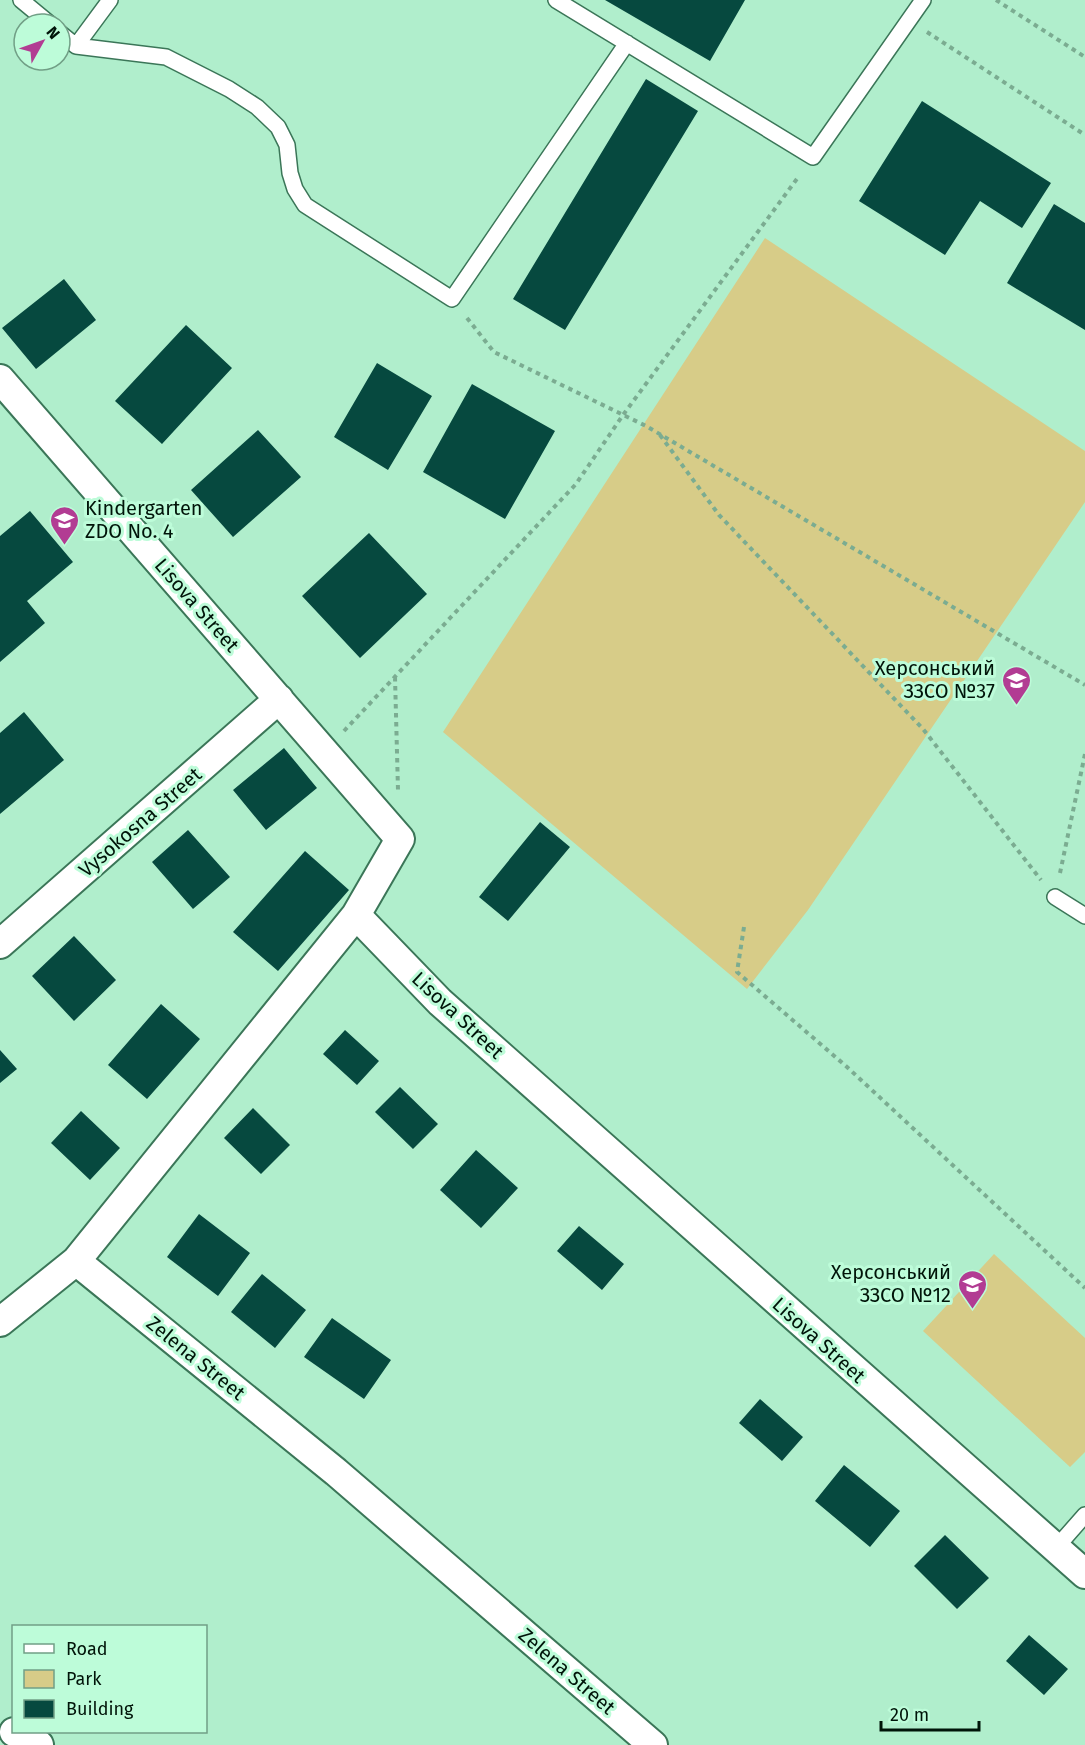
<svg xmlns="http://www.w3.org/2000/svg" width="1085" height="1745" font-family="'Fira Sans',sans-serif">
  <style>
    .green { fill: #d7cc88 }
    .building { fill: #06493f }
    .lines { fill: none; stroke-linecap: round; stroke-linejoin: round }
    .service-casing { stroke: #3b7658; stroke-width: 18 }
    .minor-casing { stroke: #3b7658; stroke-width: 32 }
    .path { stroke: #7bac91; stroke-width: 4; stroke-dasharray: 4.5 4.5; stroke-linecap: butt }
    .service { stroke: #fff; stroke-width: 15 }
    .minor { stroke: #fff; stroke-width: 28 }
    .labels { text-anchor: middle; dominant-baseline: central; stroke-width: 6; stroke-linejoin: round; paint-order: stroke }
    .poi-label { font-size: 20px; fill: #001409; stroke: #bdfcd9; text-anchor: end }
    .street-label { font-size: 20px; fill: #001409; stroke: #bdfcd9 }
  </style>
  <rect width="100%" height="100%" fill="#b0eecc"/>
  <path class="green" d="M 765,238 L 1085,451 L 1085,502 L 808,910 L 747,989 L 443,732 Z
    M 994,1254 L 1085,1338 L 1085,1452 L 1070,1467 L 923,1331 Z"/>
  <path class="building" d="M 605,0 L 745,0 L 710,61 Z
    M 646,79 L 698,111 L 565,330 L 513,299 Z
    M 922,101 L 1051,183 L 1022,228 L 980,201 L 945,255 L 859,201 Z
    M 1054,204 L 1085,223 L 1085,330 L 1007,283 Z
    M 64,279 L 96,320 L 36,369 L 2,328 Z
    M 186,325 L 232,368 L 162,444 L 115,401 Z
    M 377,363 L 432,396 L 388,470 L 334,437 Z
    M 472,384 L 555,431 L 505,519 L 423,472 Z
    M 258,430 L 301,477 L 233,537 L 191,490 Z
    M 30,511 L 73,562 L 27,601 L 45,623 L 0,662 L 0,536 Z
    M 369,533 L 427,594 L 360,658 L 302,596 Z
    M 24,712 L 64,760 L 0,814 L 0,733 Z
    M 284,748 L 317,788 L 266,830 L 233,790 Z
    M 540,822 L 570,847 L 508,921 L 479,897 Z
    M 188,830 L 230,877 L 193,909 L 152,862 Z
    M 305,851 L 349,890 L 278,971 L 233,932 Z
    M 74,936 L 116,980 L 74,1021 L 32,976 Z
    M 161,1004 L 200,1039 L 147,1099 L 108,1065 Z
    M 345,1030 L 379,1061 L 357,1085 L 323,1054 Z
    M 0,1050 L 17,1069 L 0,1083 Z
    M 400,1087 L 438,1124 L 413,1149 L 375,1112 Z
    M 253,1108 L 290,1145 L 261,1174 L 224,1138 Z
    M 81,1111 L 120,1148 L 90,1180 L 51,1143 Z
    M 476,1150 L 518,1188 L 481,1228 L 440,1190 Z
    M 199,1214 L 250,1253 L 218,1296 L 167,1257 Z
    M 579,1226 L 624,1264 L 602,1290 L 557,1251 Z
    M 262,1274 L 306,1310 L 275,1348 L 231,1312 Z
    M 332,1318 L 391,1360 L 364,1399 L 304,1357 Z
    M 760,1399 L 803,1437 L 782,1461 L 739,1423 Z
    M 844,1465 L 900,1511 L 870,1547 L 815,1501 Z
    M 945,1535 L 989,1578 L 957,1609 L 914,1566 Z
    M 1029,1635 L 1068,1669 L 1044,1695 L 1006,1661 Z"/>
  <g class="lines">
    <defs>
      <path id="service" d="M 21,0 L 50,24
        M 556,0 L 813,157 L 923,0
        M 60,33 L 76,46 L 110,0
        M 76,46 L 166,57 L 229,89 L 257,107 L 278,127 L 287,145 L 290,173 L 295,189 L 305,205 L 452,299 L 627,43
        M 1055,897 L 1085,916
        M 1055,1549 L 1085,1515"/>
      <path id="minor" d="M 0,379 L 400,839 L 356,915 L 76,1261 L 336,1472 L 653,1745
        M 356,915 L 440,1002 L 1085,1574
        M 0,944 L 279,699
        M 0,1322 L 76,1261
        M 14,1732 L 39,1745"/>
    </defs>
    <use href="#service" class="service-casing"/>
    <use href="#minor" class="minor-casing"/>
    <path class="path" d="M 996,0 L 1085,57
      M 927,32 L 1085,135
      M 467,318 L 494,352 L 646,426 L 1085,685
      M 660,435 L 719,515 L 923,729 L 1041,880
      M 395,677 L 398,790
      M 344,731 L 576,484 L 623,415 L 799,176
      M 1060,873 L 1085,754
      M 744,927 L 737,972 L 847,1067 L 1085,1288"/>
    <use href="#service" class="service"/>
    <use href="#minor" class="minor"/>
  </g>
  <defs>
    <symbol id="school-pin" viewBox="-11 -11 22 30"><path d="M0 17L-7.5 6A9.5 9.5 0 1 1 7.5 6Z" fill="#b23c93" stroke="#bdfcd9"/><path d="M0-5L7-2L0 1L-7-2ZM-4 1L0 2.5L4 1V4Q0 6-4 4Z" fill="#fff"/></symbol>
  </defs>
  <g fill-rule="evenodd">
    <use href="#school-pin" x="48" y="504" width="33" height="45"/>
    <use href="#school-pin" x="1000" y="664" width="33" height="45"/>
    <use href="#school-pin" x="956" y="1268" width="33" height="45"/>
  </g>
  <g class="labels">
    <g class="poi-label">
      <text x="85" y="508" text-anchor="start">Kindergarten<tspan x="85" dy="23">ZDO No. 4</tspan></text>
      <text x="995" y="668">Херсонський<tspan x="995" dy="23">ЗЗСО №37</tspan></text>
      <text x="951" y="1272">Херсонський<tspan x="951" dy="23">ЗЗСО №12</tspan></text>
    </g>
    <g class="street-label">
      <text transform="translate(197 605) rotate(49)">Lisova Street</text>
      <text transform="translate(140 822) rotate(-41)">Vysokosna Street</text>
      <text transform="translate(458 1015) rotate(43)">Lisova Street</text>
      <text transform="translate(819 1340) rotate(42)">Lisova Street</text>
      <text transform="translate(196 1358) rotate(39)">Zelena Street</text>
      <text transform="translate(567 1671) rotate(41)">Zelena Street</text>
    </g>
  </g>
  <rect x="12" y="1625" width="195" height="108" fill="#bdfcd9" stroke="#719f86" stroke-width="1.5"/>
  <rect x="24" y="1644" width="30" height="9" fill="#ffffff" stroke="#719f86" stroke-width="1.5"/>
  <text x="66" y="1655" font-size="18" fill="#001409">Road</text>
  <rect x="24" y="1670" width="30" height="18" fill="#d7cc88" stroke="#719f86" stroke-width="1.5"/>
  <text x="66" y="1685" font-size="18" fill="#001409">Park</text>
  <rect x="24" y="1700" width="30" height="18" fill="#06493f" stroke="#719f86" stroke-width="1.5"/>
  <text x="66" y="1715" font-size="18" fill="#001409">Building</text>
  <g transform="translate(42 42) rotate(50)"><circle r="28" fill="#bdfcd9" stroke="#719f86" stroke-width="1.5"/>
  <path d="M0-4.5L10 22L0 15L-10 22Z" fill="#b23c93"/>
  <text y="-9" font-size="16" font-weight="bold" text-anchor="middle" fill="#001409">N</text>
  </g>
  <path d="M881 1721v9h98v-9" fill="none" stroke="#001409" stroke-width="3"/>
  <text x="890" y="1721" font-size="18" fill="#001409" stroke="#bdfcd9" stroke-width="4.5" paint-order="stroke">20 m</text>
</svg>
